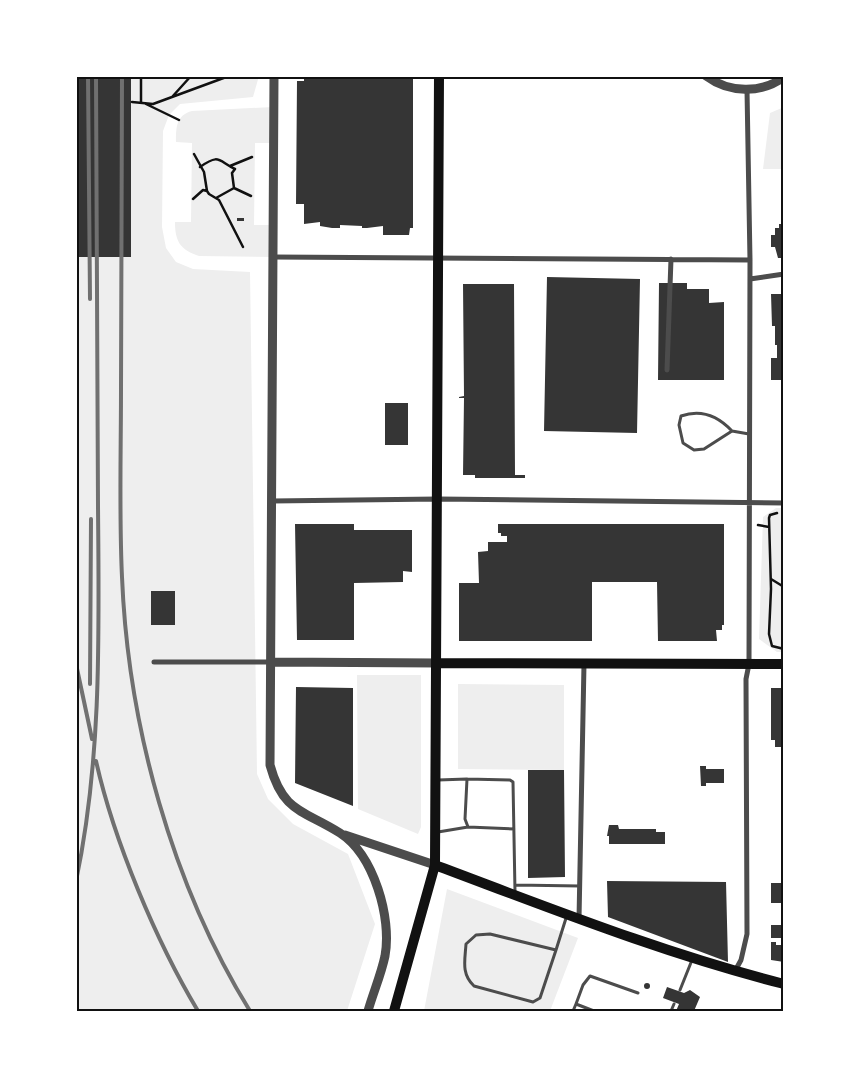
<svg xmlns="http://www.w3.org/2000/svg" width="860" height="1087" font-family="'Alegreya Sans',sans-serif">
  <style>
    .green { fill: #eee }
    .building { fill: #353535 }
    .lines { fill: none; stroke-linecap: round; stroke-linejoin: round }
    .path { stroke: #111; stroke-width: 2.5 }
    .service { stroke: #4c4c4c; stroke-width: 3 }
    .minor { stroke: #4c4c4c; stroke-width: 5 }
    .tertiary { stroke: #4c4c4c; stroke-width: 9 }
    .secondary { stroke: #111; stroke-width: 10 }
    .rail { stroke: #707070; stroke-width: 4 }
    .neatline { fill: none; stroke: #111; stroke-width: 2 }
  </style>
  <rect width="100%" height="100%" fill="#fff"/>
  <path class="green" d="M 76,76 L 259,76 L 253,97 L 180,104 L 169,115 L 163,131 L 162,227 L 166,248 L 176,262 L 193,269 L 250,272 L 257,774 L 268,799 L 293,824 L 348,854 L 375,924 L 347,1011 L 76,1011 Z
    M 273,107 L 273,143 L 255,143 L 254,225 L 272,225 L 273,257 L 199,256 C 180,250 175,241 175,222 L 191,222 L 192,143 L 176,142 C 176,128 176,115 192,111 Z
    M 784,107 L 784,169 L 763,169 L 770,113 Z
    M 776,508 L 784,508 L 784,652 L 777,652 L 759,639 L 763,517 Z
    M 357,675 L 421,675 L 421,827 L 418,834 L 358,809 Z
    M 458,684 L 564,685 L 564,770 L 458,769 Z
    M 447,889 L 578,938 L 550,1011 L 424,1011 Z"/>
  <path class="building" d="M 76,76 L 131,76 L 131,257 L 76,257 Z
    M 304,76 L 413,76 L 413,228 L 410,228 L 409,235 L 383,235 L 383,226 L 367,228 L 362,228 L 362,226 L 340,225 L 340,228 L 332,228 L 320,226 L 320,222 L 304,224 L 304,204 L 296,204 L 297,81 L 304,81 Z
    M 237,218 L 244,218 L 244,221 L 237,221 Z
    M 779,224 L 784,224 L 784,258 L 778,258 L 775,247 L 771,247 L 771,235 L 775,235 L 775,228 L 779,228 Z
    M 547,277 L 640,279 L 637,433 L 544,431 Z
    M 659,283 L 687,283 L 687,289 L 709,289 L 709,303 L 724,302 L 724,380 L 658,380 Z
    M 463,284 L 514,284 L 515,475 L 525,475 L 525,478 L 475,478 L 475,475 L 463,475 L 464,398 L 459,398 L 459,397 L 464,396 Z
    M 771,294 L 784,294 L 784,380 L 771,380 L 771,358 L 777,358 L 777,345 L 775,345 L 775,326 L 772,326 Z
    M 385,403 L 408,403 L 408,445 L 385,445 Z
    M 295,524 L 354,524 L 354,530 L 412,530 L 412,572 L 403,571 L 403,582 L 354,583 L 354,640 L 297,640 Z
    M 498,524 L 724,524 L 724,625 L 722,625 L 722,630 L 716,630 L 717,641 L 658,641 L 657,582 L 592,582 L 592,641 L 459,641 L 459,583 L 479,583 L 478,552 L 488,551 L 488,542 L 507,542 L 507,536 L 501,536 L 501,533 L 498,533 Z
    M 151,591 L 175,591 L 175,625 L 151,625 Z
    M 296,687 L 353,688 L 353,806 L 295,783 Z
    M 771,688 L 784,688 L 784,747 L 775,747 L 775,740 L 771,740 Z
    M 700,766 L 706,766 L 706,769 L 724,769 L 724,783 L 706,783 L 706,786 L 701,786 Z
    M 528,770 L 564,770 L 565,877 L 528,878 Z
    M 609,825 L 618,825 L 619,829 L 656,829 L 656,832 L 665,832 L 665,844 L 609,844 L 609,836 L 607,836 Z
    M 607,881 L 726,882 L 728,962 L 608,917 Z
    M 771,883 L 784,883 L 784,903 L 771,903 Z
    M 781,912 L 784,912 L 784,922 L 781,922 Z
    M 771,925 L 784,925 L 784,938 L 771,938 Z
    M 771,942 L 776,942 L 776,945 L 784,945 L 784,962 L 771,960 Z
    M644 986a3 3 0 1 1 6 0a3 3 0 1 1-6 0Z
    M 667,987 L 684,993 L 690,990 L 700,997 L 694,1011 L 676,1011 L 679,1004 L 663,998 Z"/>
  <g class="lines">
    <path class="path" d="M 172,97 L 191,76
      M 132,102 L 153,104 L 229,76
      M 141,103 L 141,76
      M 146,104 L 179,120
      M 194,154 L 204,172 L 207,191 L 209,194 L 219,200 L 243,247
      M 230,166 L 252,157
      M 200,167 C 220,153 218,161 235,169 L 232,173 L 234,188
      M 234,188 L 251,196
      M 216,198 L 234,188
      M 193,199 L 203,190 L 207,191
      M 777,513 L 770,515 L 769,518 L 771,589 L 769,634 L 772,646 L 784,649
      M 758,525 L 769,527
      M 771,579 L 784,587"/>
    <path class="service" d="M 732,431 C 718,416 701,409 681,416 L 679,425 L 683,443 L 694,450 L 704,449 L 732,431 L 749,434
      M 438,780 L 467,779
      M 468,827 L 465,819 L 467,779 L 510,780 L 513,782 L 515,892
      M 438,832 L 468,827 L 514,829
      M 515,885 L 580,886
      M 490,934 L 556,950 L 540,998 L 533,1002 L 474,986 C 461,974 465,960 466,944 L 476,935 Z
      M 556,950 L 567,915
      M 680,990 L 692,960
      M 576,1004 L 583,985 L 590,976 L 638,993
      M 573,1011 L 576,1004 L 594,1011
      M 671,1011 L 674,1004"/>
    <path class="minor" d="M 273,257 L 750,260
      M 750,279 L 784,274
      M 667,370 L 671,259
      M 272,501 L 438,499 L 784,503
      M 154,662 L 271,662
      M 579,919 L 584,664
      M 735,971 L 741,960 L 747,934 L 746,679 L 749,664 L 750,260 L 747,90"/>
    <path class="tertiary" d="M 274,76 L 270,765 C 283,813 304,810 340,833 C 374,855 392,918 385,956 C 381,975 373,993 368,1011
      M 706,76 C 729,93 761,94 784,77
      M 271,662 L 437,663
      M 345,835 L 435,865"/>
    <path class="secondary" d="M 437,663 L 784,664
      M 435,865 C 550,908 665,954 784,984
      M 394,1011 L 435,865 L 439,76"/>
    <path class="rail" d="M 88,76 L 90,299
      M 122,76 C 122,181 121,285 121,389 C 121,452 119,514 122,577 C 128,725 172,885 250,1011
      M 76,664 L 92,739
      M 90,684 L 91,519
      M 96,761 C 114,841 156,941 198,1011
      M 76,881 C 102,758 99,631 98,506 C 97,363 97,219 96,76"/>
  </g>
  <rect width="860" height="1087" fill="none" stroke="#ffffff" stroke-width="155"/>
  <rect x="78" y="78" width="704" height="932" class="neatline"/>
</svg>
